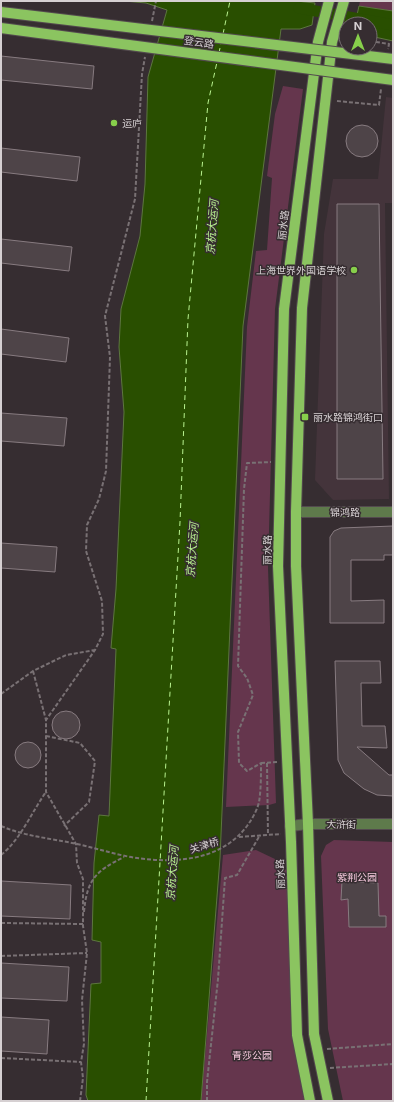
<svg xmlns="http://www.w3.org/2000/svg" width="394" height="1102" font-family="Inter,'Noto Sans SC',sans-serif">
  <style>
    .built { fill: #44343b }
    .green { fill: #65364d }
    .water { fill: #294f00; stroke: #5d763f }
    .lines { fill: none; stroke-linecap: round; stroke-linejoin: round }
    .canal { stroke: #294f00; stroke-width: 11 }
    .ferry { stroke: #b9f390; stroke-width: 1; stroke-dasharray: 5 4; stroke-linecap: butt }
    .building { fill: #4e4448; stroke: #877b80 }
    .minor-casing { stroke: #534a4e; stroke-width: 12 }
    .major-casing { stroke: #534a4e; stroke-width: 12 }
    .path { stroke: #797174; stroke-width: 2; stroke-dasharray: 4 2; stroke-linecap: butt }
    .minor { stroke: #5e7a4b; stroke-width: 10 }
    .major { stroke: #8bc460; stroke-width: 10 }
    .major-bridge-casing { stroke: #534a4e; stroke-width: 12; stroke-linecap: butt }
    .major-bridge { stroke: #8bc460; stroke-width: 10 }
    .poi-dot { fill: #87cf4b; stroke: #362d31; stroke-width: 1.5 }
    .labels { text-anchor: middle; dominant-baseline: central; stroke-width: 3; stroke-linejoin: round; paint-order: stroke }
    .street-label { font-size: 10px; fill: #d6d0d2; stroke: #362d31 }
    .poi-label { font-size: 10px; fill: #d6d0d2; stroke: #362d31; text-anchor: start }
    .park-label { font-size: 10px; fill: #f6c9dd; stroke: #362d31 }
    .water-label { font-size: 11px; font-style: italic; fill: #b9f390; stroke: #362d31 }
  </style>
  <rect width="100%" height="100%" fill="#362d31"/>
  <path class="built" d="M 386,97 L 393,98 L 393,203 L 385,203 L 389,499 L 333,500 L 315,480 L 324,234 L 333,179 L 378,179 Z"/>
  <path class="green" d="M 360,1 L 393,1 L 393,11 L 359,6 Z
    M 283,86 L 303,89 L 275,309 L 268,568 L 276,803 L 269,805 L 226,807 L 247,327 L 256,251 L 267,250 L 272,178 L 267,176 L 275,114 Z
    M 334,840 L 393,842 L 393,1101 L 343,1101 L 328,1029 L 321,856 L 326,845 Z
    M 256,850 L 277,860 L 286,870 L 292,1016 L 306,1101 L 201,1101 L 223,855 Z"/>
  <path class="water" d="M 124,1 L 296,1 L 315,3 L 312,25 L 300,29 L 281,29 L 243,326 L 220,858 L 201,1101 L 88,1101 L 86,1095 L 91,984 L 101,983 L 101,942 L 92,940 L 94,863 L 99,815 L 109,816 L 116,649 L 111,648 L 116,589 L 124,412 L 119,347 L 121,309 L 140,236 L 145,184 L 148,77 L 167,10 L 146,3 Z
    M 359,6 L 393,11 L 393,41 L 370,36 L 370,24 L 355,24 Z"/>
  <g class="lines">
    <path class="canal" d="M 299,8 L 393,25"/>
    <path class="ferry" d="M 223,34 L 230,1
      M 219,53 L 221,43
      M 146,1101 L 180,522 L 188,319 L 208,103 L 217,62"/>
  </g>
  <path class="building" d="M 1,56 L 94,66 L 92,89 L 1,80 Z
    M346 141a16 16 0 1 1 32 0a16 16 0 1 1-32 0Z
    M 1,148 L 80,157 L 77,181 L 1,172 Z
    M 337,204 L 379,204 L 383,479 L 337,479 Z
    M 1,239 L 72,247 L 69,271 L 1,263 Z
    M 1,329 L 69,338 L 66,362 L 1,354 Z
    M 1,413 L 67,418 L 64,446 L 1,441 Z
    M 393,526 L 393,555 L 384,555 L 384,560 L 351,560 L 351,601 L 384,600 L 384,623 L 330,623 L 330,537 L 334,531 L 341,528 Z
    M 1,543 L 57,547 L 55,572 L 1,568 Z
    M 335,661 L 380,661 L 381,683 L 361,683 L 362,726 L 385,726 L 387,748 L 357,747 L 389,775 L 393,775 L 393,796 L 377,795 L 364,789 L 344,773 L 338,760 Z
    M52 725a14 14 0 1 1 28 0a14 14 0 1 1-28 0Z
    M15 755a13 13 0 1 1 26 0a13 13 0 1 1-26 0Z
    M 1,881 L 71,885 L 70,919 L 1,916 Z
    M 342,881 L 378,883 L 379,916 L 386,916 L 386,927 L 349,927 L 348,899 L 341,900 Z
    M 1,963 L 69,967 L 67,1001 L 1,998 Z
    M 1,1017 L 49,1020 L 47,1054 L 1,1051 Z"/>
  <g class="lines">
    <defs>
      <path id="minor" d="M 296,512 L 393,512
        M 290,826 L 308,824 L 393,824"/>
      <path id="major" d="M 310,1101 L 297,1035 L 291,842 L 278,566 L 284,309 L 318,42 L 329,1
        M 328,1101 L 314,1034 L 308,824 L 296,566 L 296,512 L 302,308 L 332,42 L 344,1"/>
    </defs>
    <use href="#minor" class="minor-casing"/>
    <use href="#major" class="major-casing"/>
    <path class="path" d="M 152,21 L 156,1
      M 370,41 L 389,44 L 388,49
      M 337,101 L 379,105 L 381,89
      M 33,671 L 46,720
      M 1,694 L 33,671 L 66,655 L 95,650
      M 46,736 L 80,743 L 95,761 L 89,802 L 64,826
      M 261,763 L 278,762
      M 267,763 L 268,835
      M 1,826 C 27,837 50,838 77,844 C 100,849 122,857 145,859 C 183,863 223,858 247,826 C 252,819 257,811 259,802 C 261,790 261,776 261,763 L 247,771 L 239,763 L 238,732 L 253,695 L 247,678 L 238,666 L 244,489 L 247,463 L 271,462
      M 239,837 L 281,834
      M 1,855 C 21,839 31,813 46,792
      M 84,912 C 87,879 96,871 124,857
      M 1,923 L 83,924
      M 1,956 L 87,953
      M 327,1049 L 393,1044
      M 1,1058 L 81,1062
      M 330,1068 L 393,1064
      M 80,1101 L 83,1078 L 81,1062 L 84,1044 L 82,1000 L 87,953 L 83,926 L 83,879 L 77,863 L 76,844 L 46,792 L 46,720 L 95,650 L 103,634 L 102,601 L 86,551 L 87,525 L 99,499 L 106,471 L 110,357 L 105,316 L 135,199 L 142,74 L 145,57
      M 207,1101 L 207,1082 L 218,979 L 225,878 L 237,875 L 260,835"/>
    <use href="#minor" class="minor"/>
    <use href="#major" class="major"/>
    <defs>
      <path id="major-bridge" d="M 1,12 L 393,59
        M 1,28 L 393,80"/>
    </defs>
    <use href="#major-bridge" class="major-bridge-casing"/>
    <use href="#major-bridge" class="major-bridge"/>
  </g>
  <g class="poi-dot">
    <circle cx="114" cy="123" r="4"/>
    <circle cx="354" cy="270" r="4"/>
    <rect x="301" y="413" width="8" height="8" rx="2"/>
  </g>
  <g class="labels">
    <g class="street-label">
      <text transform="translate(199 42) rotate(8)">登云路</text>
      <text transform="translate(283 225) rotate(-83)">丽水路</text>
      <text x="345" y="512">锦鸿路</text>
      <text transform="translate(267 550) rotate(-89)">丽水路</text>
      <text x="341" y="824">大浒街</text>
      <text transform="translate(204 845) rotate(-17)">关津桥</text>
      <text transform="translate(280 874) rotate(-92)">丽水路</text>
    </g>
    <g class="poi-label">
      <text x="122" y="123">运庐</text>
      <text x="346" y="270" text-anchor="end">上海世界外国语学校</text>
      <text x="313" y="417">丽水路锦鸿街口</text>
    </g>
    <g class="park-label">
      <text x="357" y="877">紫荆公园</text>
      <text x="252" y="1055">青莎公园</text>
    </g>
    <g class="water-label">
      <text transform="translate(212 227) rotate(-86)">京杭大运河</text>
      <text transform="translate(192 550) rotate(-86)">京杭大运河</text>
      <text transform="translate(172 873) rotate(-86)">京杭大运河</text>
    </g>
  </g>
  <rect width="394" height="1102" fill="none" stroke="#d6d0d2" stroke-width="4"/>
  <g transform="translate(358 36)"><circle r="19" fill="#362d31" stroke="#766e71"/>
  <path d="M0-3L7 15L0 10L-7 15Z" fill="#87cf4b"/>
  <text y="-6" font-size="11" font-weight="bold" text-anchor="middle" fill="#d6d0d2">N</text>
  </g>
</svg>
